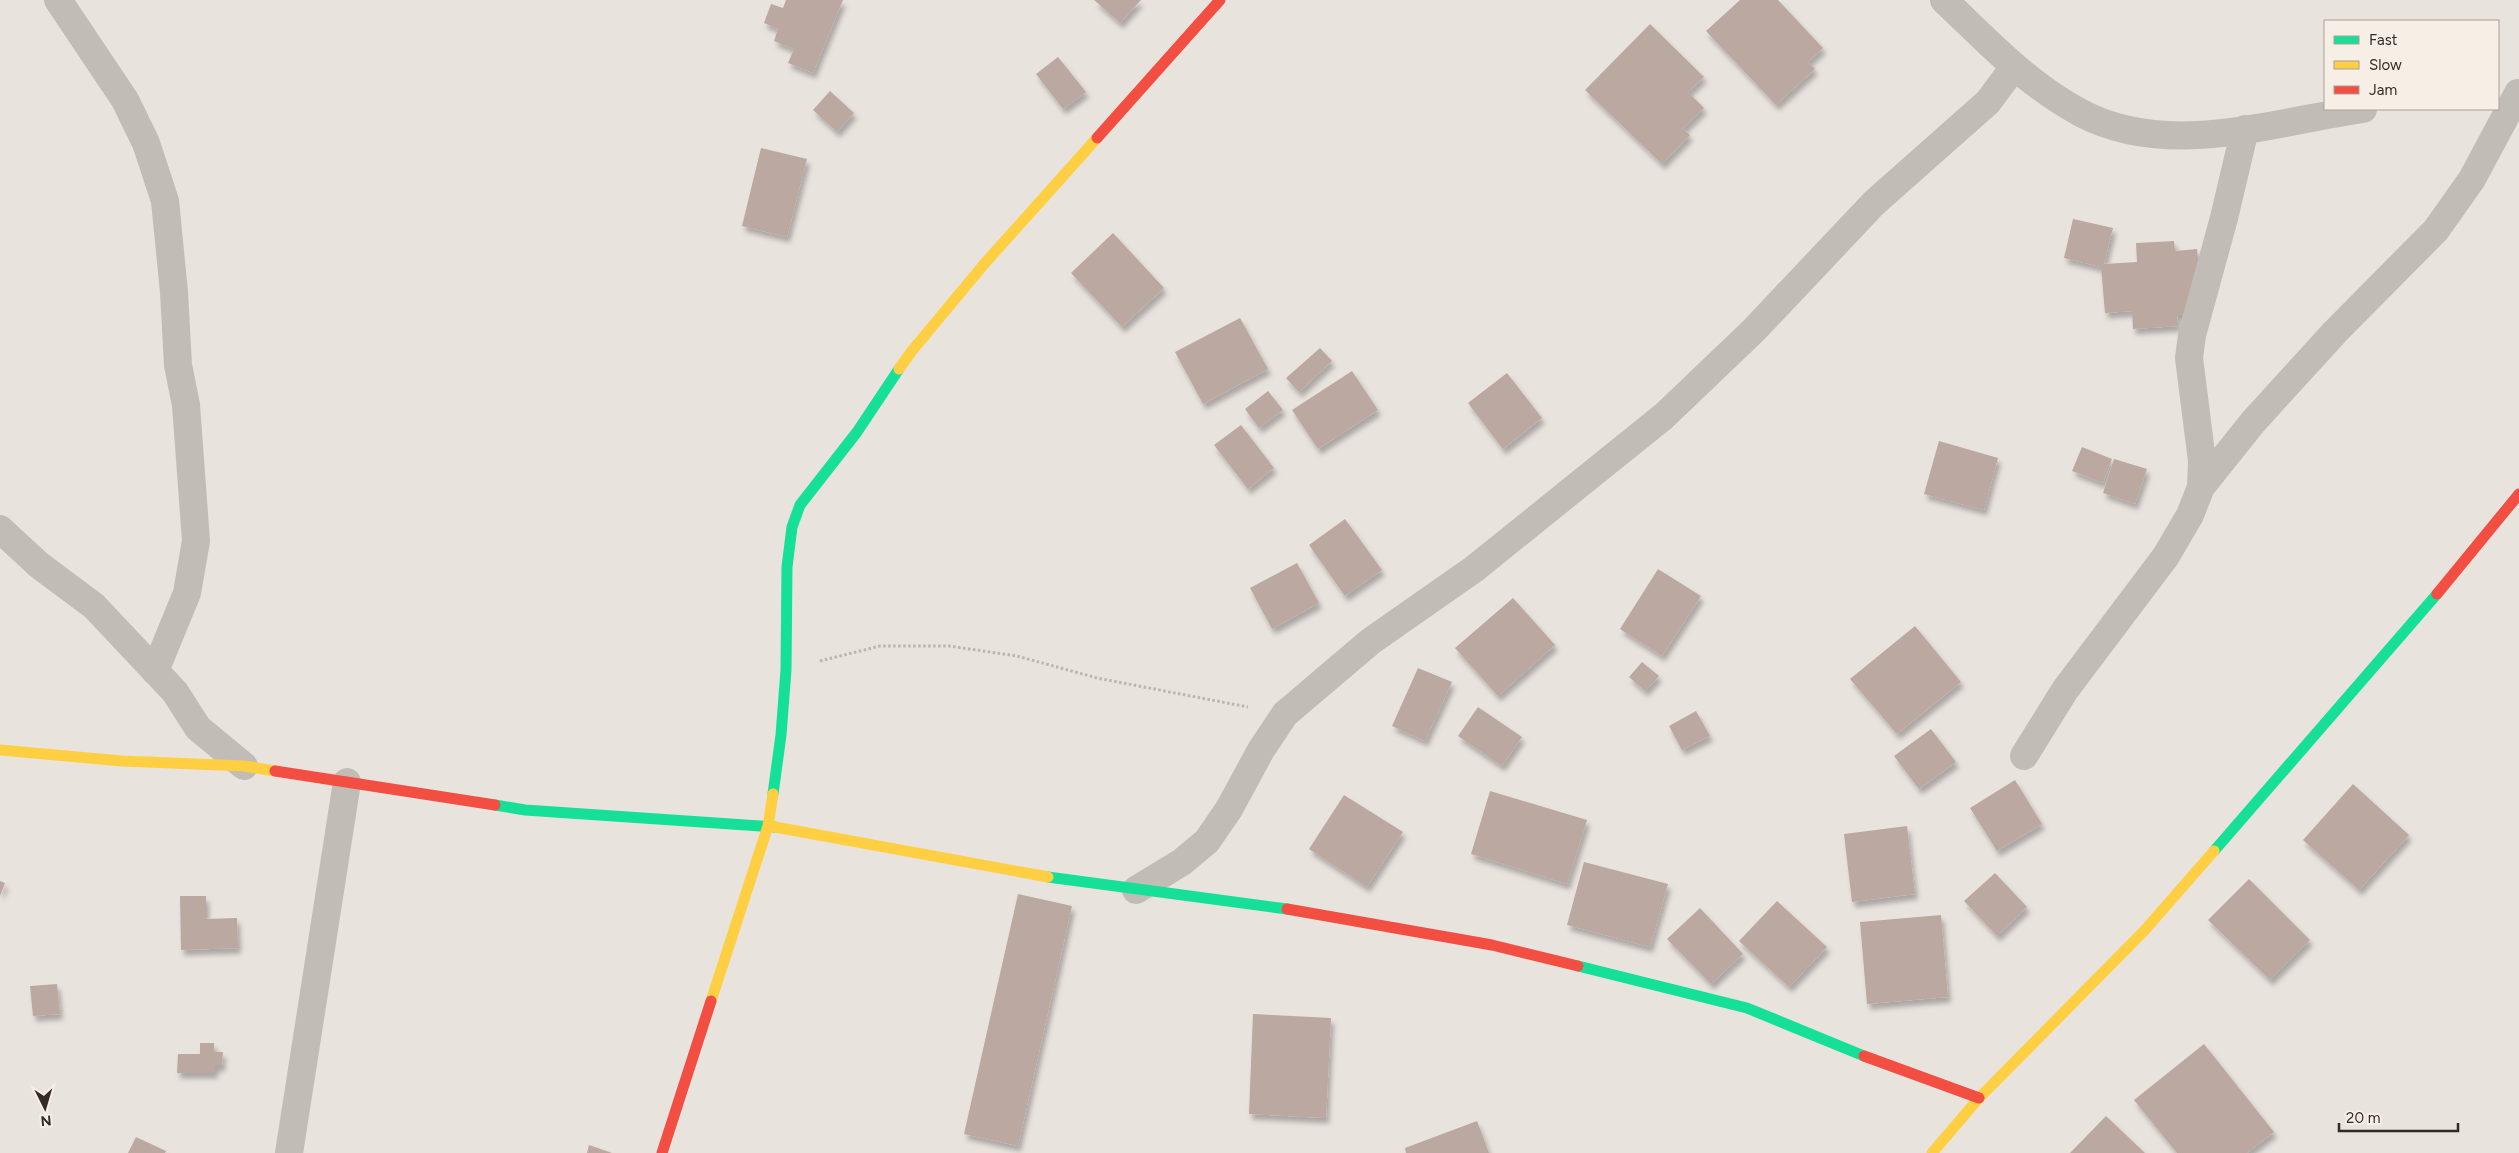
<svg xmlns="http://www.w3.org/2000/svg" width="2519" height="1153" font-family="Figtree,sans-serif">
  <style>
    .building { fill: #bba8a1; filter: url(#shadow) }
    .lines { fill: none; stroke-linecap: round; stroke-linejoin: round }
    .path { stroke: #bbb4b0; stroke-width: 3; stroke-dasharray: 2.5 2.5; stroke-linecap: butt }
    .street { stroke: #c2bcb7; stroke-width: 28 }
    .fast { stroke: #16e098; stroke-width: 11 }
    .slow { stroke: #ffcf43; stroke-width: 11 }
    .jam { stroke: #f24e42; stroke-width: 11 }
  </style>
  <defs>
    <filter id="shadow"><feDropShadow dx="3" dy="5.5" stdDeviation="2.5" flood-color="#0004"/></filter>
  </defs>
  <rect width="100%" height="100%" fill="#e9e3de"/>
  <path class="building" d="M 786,0 L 843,0 L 813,73 L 788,63 L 794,49 L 774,41 L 778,29 L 764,23 L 771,4 L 783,8 Z
    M 1094,0 L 1141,0 L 1120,23 Z
    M 1740,0 L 1778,0 L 1823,48 L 1808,62 L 1815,69 L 1776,105 L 1706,31 Z
    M 1650,24 L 1704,77 L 1688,92 L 1704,108 L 1683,129 L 1690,135 L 1662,164 L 1585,90 Z
    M 1058,57 L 1086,92 L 1063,109 L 1036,74 Z
    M 830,91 L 854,113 L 837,132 L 813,110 Z
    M 761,148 L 807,159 L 787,237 L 742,226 Z
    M 2073,219 L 2113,228 L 2104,264 L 2137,262 L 2136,243 L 2174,241 L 2175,251 L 2197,249 L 2199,268 L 2195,269 L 2195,314 L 2177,315 L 2178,326 L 2133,329 L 2132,311 L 2105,313 L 2101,267 L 2064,258 Z
    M 1113,233 L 1164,288 L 1122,327 L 1071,273 Z
    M 1240,318 L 1268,369 L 1203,404 L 1175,352 Z
    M 1320,348 L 1332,361 L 1299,392 L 1286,378 Z
    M 1352,371 L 1378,410 L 1318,449 L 1292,410 Z
    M 1507,373 L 1542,418 L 1503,449 L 1468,403 Z
    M 1268,391 L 1283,410 L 1259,428 L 1245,409 Z
    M 1241,425 L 1274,468 L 1248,489 L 1214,445 Z
    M 1939,441 L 1998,458 L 1984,510 L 1924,494 Z
    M 2082,447 L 2112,459 L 2103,483 L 2072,471 Z
    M 2114,459 L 2147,469 L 2135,504 L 2103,493 Z
    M 1345,519 L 1382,570 L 1345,596 L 1309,545 Z
    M 1297,563 L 1319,603 L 1272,629 L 1250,588 Z
    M 1658,569 L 1701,596 L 1662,656 L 1620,629 Z
    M 1513,598 L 1555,645 L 1498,696 L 1455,648 Z
    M 1915,626 L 1961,682 L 1897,734 L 1850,679 Z
    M 1642,662 L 1659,676 L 1645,691 L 1629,677 Z
    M 1418,668 L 1452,682 L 1425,741 L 1392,726 Z
    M 1478,707 L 1522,737 L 1502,766 L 1458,736 Z
    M 1696,711 L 1710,736 L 1682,750 L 1669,726 Z
    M 1931,729 L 1956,762 L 1919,789 L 1894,756 Z
    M 2015,780 L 2042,824 L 1997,851 L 1970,808 Z
    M 2353,784 L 2409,835 L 2359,890 L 2303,840 Z
    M 1490,791 L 1587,820 L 1567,884 L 1471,854 Z
    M 1344,795 L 1403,832 L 1367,887 L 1309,849 Z
    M 1907,826 L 1915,894 L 1852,902 L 1844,834 Z
    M 1584,862 L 1668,884 L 1650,947 L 1567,925 Z
    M 1995,873 L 2027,907 L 1997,936 L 1964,901 Z
    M 2249,879 L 2310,940 L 2270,980 L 2208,920 Z
    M 0,881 L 5,883 L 0,896 Z
    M 1018,894 L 1072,906 L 1018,1146 L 964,1134 Z
    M 180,896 L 206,896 L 206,919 L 237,918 L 238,948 L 181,950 Z
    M 1777,901 L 1827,947 L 1789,987 L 1739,941 Z
    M 1700,908 L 1743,954 L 1711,984 L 1667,939 Z
    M 1941,915 L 1948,997 L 1867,1004 L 1860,922 Z
    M 57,984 L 60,1014 L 33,1016 L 30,986 Z
    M 1253,1014 L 1331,1018 L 1326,1118 L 1249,1114 Z
    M 200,1043 L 214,1043 L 214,1052 L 223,1052 L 222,1066 L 215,1066 L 215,1073 L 177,1073 L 178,1054 L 200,1054 Z
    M 2204,1044 L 2274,1132 L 2247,1153 L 2177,1153 L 2134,1100 Z
    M 2106,1116 L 2145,1153 L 2070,1153 Z
    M 1477,1121 L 1489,1153 L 1406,1153 L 1405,1148 Z
    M 136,1137 L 166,1151 L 165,1153 L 128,1153 Z
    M 589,1145 L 612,1153 L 587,1153 Z"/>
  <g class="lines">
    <path class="path" d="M 820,661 L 880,646 L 949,646 L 1017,656 L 1097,678 L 1248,707"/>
    <path class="street" d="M 58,0 L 125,100 L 146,143 L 165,201 L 174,292 L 178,365 L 186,405 L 196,541 L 187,593 L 155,671
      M 1944,0 C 1987,41 2028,85 2081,113 C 2168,159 2273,122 2363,109
      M 2201,487 L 2253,422 L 2335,332 L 2436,230 L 2472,179 L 2518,93
      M 0,529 L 39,565 L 94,606 L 175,692 L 198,728 L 244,766
      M 2024,756 L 2065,690 L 2166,556 L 2190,515 L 2201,487 L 2202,461 L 2189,358 L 2192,335 L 2224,218 L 2245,129
      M 1136,890 L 1182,862 L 1207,841 L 1229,809 L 1261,750 L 1285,714 L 1371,641 L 1474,569 L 1664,416 L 1754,330 L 1874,203 L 1988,102 L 2014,67
      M 289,1153 L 347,782"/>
    <path class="fast" d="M 773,794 L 781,735 L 786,670 L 787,567 L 792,527 L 800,505 L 857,432 L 899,369
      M 495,805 L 525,810 L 775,827
      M 2214,851 L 2437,594
      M 1048,877 L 1287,909
      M 1578,966 L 1747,1008 L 1864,1056"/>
    <path class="slow" d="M 899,369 L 911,352 L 985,263 L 1097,138
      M 0,750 L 122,761 L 244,766 L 275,771
      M 775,827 L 1048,877
      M 711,1001 L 768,826 L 773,794
      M 1932,1153 L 1979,1098 L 2144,931 L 2214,851"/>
    <path class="jam" d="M 1097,138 L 1220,0
      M 2437,594 L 2519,494
      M 275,771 L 495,805
      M 1287,909 L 1492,945 L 1578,966
      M 1864,1056 L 1979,1098
      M 662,1153 L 711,1001"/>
  </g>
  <rect x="2324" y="20" width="175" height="90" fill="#f7eee5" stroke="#a8a099"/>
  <rect x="2334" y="36" width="25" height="8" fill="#16e098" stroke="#a8a099"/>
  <text x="2369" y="45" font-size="15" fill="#322a26">Fast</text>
  <rect x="2334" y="61" width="25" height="8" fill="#ffcf43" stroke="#a8a099"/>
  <text x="2369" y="70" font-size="15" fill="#322a26">Slow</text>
  <rect x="2334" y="86" width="25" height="8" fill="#f24e42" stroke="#a8a099"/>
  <text x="2369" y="95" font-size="15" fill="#322a26">Jam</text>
  <g transform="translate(45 1108) rotate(175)" stroke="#f7eee5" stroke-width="4" paint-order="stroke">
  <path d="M0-4L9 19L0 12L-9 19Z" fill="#322a26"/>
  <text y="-8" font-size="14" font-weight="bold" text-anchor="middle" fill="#322a26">N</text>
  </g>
  <path d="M2339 1123v8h119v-8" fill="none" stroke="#322a26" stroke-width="2.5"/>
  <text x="2346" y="1123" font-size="15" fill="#322a26" stroke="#f7eee5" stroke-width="4" paint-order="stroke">20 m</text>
</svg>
